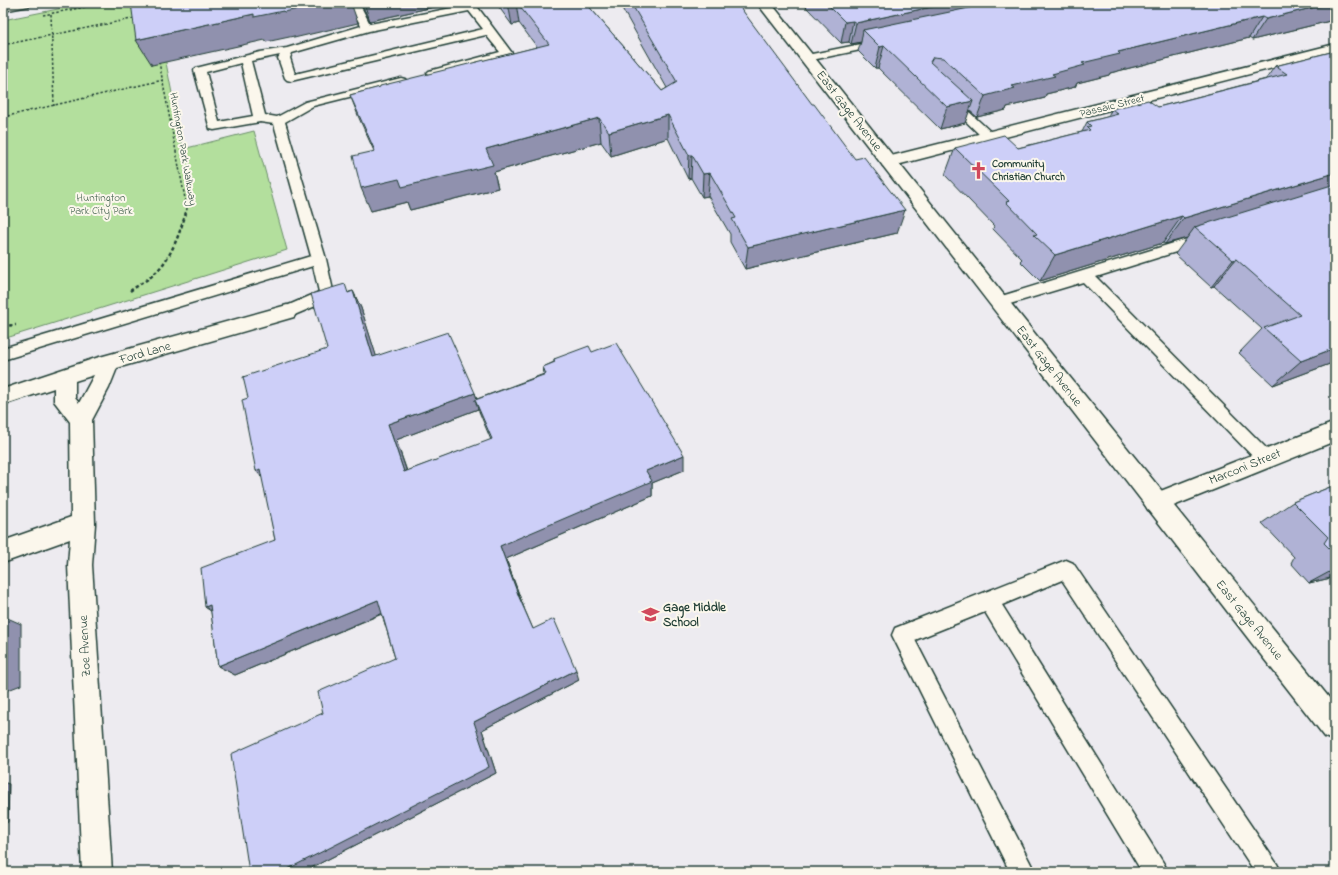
<svg xmlns="http://www.w3.org/2000/svg" width="1338" height="875" font-family="'Indie Flower',sans-serif">
  <style>
    .green { fill: #b3df9d; stroke: #698e68 }
    .lines { fill: none; stroke-linecap: round; stroke-linejoin: round }
    .service-casing { stroke: #1f3d34; stroke-width: 3 }
    .minor-casing { stroke: #1f3d34; stroke-width: 3 }
    .secondary-casing { stroke: #1f3d34; stroke-width: 3 }
    .path-far1 { stroke: #1f3d34; stroke-width: 1.5; stroke-dasharray: 2.5 2; stroke-linecap: butt }
    .path { stroke: #1f3d34; stroke-width: 2.5; stroke-dasharray: 3.5 2.5; stroke-linecap: butt }
    .service { fill: #fbf7ec; fill-rule: evenodd }
    .minor { fill: #fbf7ec; fill-rule: evenodd }
    .secondary { fill: #fbf7ec; fill-rule: evenodd }
    .wall { fill: #b0b2d5; stroke: #1f3d34; fill-rule: evenodd }
    .shaded-wall { fill: #9091ae; stroke: #1f3d34 }
    .building { fill: #cdcff8; stroke: #1f3d34 }
    .labels { text-anchor: middle; dominant-baseline: central; stroke-width: 4; stroke-linejoin: round; paint-order: stroke }
    .far-street-label { font-size: 11px; fill: #1f3d34; stroke: #fbf7ec }
    .far-poi-label { font-size: 11px; font-weight: bold; fill: #1f3d34; stroke: #fbf7ec; text-anchor: start }
    .far-park-label { font-size: 11px; fill: #3d5d49; stroke: #fbf7ec }
    .street-label { font-size: 13px; fill: #1f3d34; stroke: #fbf7ec }
    .poi-label { font-size: 13px; font-weight: bold; fill: #1f3d34; stroke: #fbf7ec; text-anchor: start }
  </style>
  <rect width="100%" height="100%" fill="#edebf0"/>
  <filter id="ink" filterUnits="userSpaceOnUse"><feTurbulence type="fractalNoise" baseFrequency=".025" numOctaves="2"/><feDisplacementMap in="SourceGraphic" scale="8" xChannelSelector="R" yChannelSelector="G"/><feConvolveMatrix kernelMatrix="1 2 1 2 8 2 1 2 1" color-interpolation-filters="sRGB"/></filter>
  <g filter="url(#ink)">
    <path class="green" d="M 88,3 L 175,3 L 155,7 L 183,149 L 254,131 L 287,250 L 3,339 L 3,20 Z"/>
    <g class="lines">
      <defs>
        <path id="service" d="M 349,3 L 359,3 L 370,24 L 472,4 L 476,5 L 512,53 L 511,55 L 433,76 L 427,73 L 429,71 L 500,52 L 486,35 L 291,81 L 287,80 L 285,78 L 278,58 L 280,55 L 251,61 L 265,115 L 277,117 L 305,102 L 401,78 L 405,79 L 407,81 L 405,83 L 313,106 L 285,122 L 326,259 L 334,295 L 332,299 L 292,316 L 287,318 L 282,316 L 279,312 L 282,308 L 319,292 L 313,266 L 3,360 L 3,348 L 311,256 L 274,124 L 260,122 L 214,130 L 210,129 L 194,70 L 196,68 L 260,52 L 287,48 L 361,26 ZM 469,11 L 483,29 L 295,74 L 290,58 L 292,53 L 369,31 ZM 241,63 L 253,116 L 219,122 L 206,72 Z
          M 881,40 L 886,43 L 885,45 L 807,61 L 801,58 L 807,55 Z
          M 950,96 L 954,98 L 993,134 L 995,137 L 993,140 L 985,140 L 946,102 L 944,100 L 946,98 Z
          M 1203,234 L 1208,236 L 1210,239 L 1208,242 L 1096,277 L 1272,454 L 1275,459 L 1272,464 L 1266,466 L 1260,464 L 1083,282 L 1000,307 L 995,306 L 993,302 L 995,298 Z
          M 1066,560 L 1073,563 L 1277,864 L 1281,872 L 1255,872 L 1062,580 L 1002,605 L 1164,864 L 1168,872 L 1142,872 L 985,612 L 915,640 L 1035,872 L 1010,872 L 892,635 L 895,628 Z"/>
        <path id="minor" d="M 1335,44 L 1335,52 L 889,167 L 883,166 L 881,162 L 883,158 Z
          M 287,305 L 294,307 L 297,312 L 294,317 L 117,368 L 109,388 L 92,420 L 95,524 L 92,565 L 112,872 L 82,872 L 68,565 L 70,539 L 3,563 L 3,541 L 71,517 L 70,422 L 54,401 L 54,388 L 3,405 L 3,389 L 96,358 ZM 94,375 L 79,403 L 75,398 L 75,381 Z
          M 1335,422 L 1335,441 L 1156,513 L 1148,510 L 1144,503 L 1148,496 Z"/>
        <path id="secondary" d="M 3,3 L 31,3 L 29,6 L 3,11 Z
          M 757,3 L 771,3 L 1056,360 L 1335,705 L 1335,741 L 1325,737 L 1254,646 Z"/>
      </defs>
      <use href="#service" class="service-casing"/>
      <use href="#minor" class="minor-casing"/>
      <use href="#secondary" class="secondary-casing"/>
      <path class="path-far1" d="M 51,14 L 54,106
        M 43,15 L 106,3
        M 3,45 L 136,18
        M 159,62 L 187,209 L 185,214
        M 3,117 L 163,80"/>
      <path class="path" d="M 130,291 C 138,285 148,280 155,273 C 172,257 179,234 186,213
        M 3,326 L 16,325"/>
      <use href="#service" class="service"/>
      <use href="#minor" class="minor"/>
      <use href="#secondary" class="secondary"/>
    </g>
    <path class="wall" d="M 361,3 L 452,3 L 370,21 Z
      M 496,3 L 586,3 L 662,91 L 667,88 L 619,3 L 737,3 L 897,233 L 745,269 L 730,242 L 730,234 L 708,196 L 702,197 L 691,178 L 688,179 L 668,138 L 611,156 L 601,142 L 494,172 L 498,188 L 410,210 L 407,202 L 371,211 L 374,151 L 359,118 L 350,95 L 537,47 L 519,23 L 512,25 Z
      M 806,3 L 1335,3 L 1334,20 L 1252,40 L 1249,38 L 1110,73 L 1109,75 L 1077,83 L 1075,87 L 1046,94 L 1045,98 L 1007,107 L 1006,110 L 977,117 L 969,110 L 965,123 L 940,129 L 878,68 L 875,68 L 858,51 L 861,42 L 851,44 L 849,42 L 841,43 L 806,7 Z
      M 1335,51 L 1335,362 L 1273,385 L 1239,353 L 1262,329 L 1214,286 L 1211,287 L 1175,254 L 1187,238 L 1165,244 L 1163,243 L 1040,281 L 1020,261 L 1022,259 L 993,229 L 994,226 L 945,175 L 955,148 L 1018,148 L 1082,132 L 1087,122 L 1107,117 L 1112,109 L 1158,107 L 1266,79 L 1275,66 Z
      M 353,291 L 361,308 L 376,356 L 475,393 L 477,399 L 544,374 L 543,367 L 554,362 L 554,359 L 592,352 L 684,470 L 652,483 L 652,496 L 506,559 L 524,608 L 533,629 L 579,680 L 482,730 L 496,773 L 303,872 L 249,872 L 323,713 L 395,658 L 382,614 L 235,675 L 218,666 L 211,611 L 205,607 L 275,540 L 248,398 L 327,349 L 349,292 ZM 478,409 L 491,440 L 407,471 L 396,440 Z
      M 1335,485 L 1335,577 L 1309,583 L 1291,563 L 1294,557 L 1262,523 L 1293,502 Z"/>
    <path class="shaded-wall" d="M 327,3 L 351,3 L 358,23 L 294,38 L 294,36 L 266,42 L 265,40 L 152,65 L 136,40 L 254,14 L 283,11 Z
      M 364,3 L 452,3 L 370,21 Z
      M 508,3 L 516,3 L 519,23 L 512,25 Z
      M 950,3 L 1041,3 L 863,30 L 861,42 L 851,44 L 856,23 Z
      M 1332,3 L 1335,3 L 1335,18 L 1334,20 L 1252,40 L 1266,19 Z
      M 1262,17 L 1249,38 L 1110,73 L 1109,75 L 1077,83 L 1075,87 L 1046,94 L 1045,98 L 1007,107 L 1006,110 L 977,117 L 985,96 L 1012,86 L 1052,74 L 1082,63 L 1118,52 Z
      M 853,21 L 849,42 L 841,43 L 845,22 Z
      M 884,46 L 878,68 L 875,68 L 880,47 Z
      M 973,101 L 965,123 L 940,129 L 947,107 Z
      M 668,115 L 668,138 L 611,156 L 609,132 Z
      M 599,118 L 601,142 L 494,172 L 498,188 L 410,210 L 407,202 L 371,211 L 361,188 L 486,149 Z
      M 689,155 L 692,155 L 691,178 L 688,179 Z
      M 710,173 L 708,196 L 702,197 L 703,174 Z
      M 1335,173 L 1335,193 L 1195,227 L 1187,238 L 1165,244 L 1184,218 Z
      M 905,210 L 897,233 L 745,269 L 748,247 Z
      M 1182,216 L 1163,243 L 1040,281 L 1055,255 Z
      M 1236,259 L 1214,286 L 1211,287 L 1233,260 Z
      M 353,291 L 361,308 L 382,374 L 373,357 Z
      M 1335,348 L 1335,362 L 1273,385 L 1301,361 Z
      M 475,393 L 480,408 L 475,400 L 478,409 L 396,440 L 412,487 L 404,472 L 388,424 Z
      M 684,455 L 684,470 L 652,483 L 652,496 L 506,559 L 524,608 L 519,597 L 500,546 L 646,471 Z
      M 260,469 L 269,485 L 256,471 Z
      M 1335,569 L 1335,577 L 1309,583 Z
      M 378,600 L 388,611 L 235,675 L 218,666 Z
      M 210,605 L 221,618 L 205,607 Z
      M 3,616 L 21,624 L 21,685 L 3,692 Z
      M 576,670 L 579,680 L 482,730 L 496,773 L 303,872 L 282,872 L 474,722 Z
      M 3,782 L 9,784 L 8,822 L 3,825 Z"/>
    <path class="building" d="M 131,3 L 327,3 L 284,12 L 283,11 L 254,17 L 254,14 L 136,40 Z
      M 517,3 L 586,3 L 662,91 L 677,82 L 631,3 L 737,3 L 812,104 L 814,104 L 855,159 L 864,157 L 905,210 L 748,247 L 732,219 L 736,218 L 710,173 L 703,174 L 692,155 L 689,155 L 668,115 L 609,132 L 599,118 L 486,149 L 493,165 L 402,187 L 399,179 L 361,188 L 353,156 L 375,151 L 350,95 L 380,87 L 380,86 L 549,44 Z
      M 826,3 L 950,3 L 856,23 L 853,21 L 845,22 Z
      M 993,3 L 1332,3 L 1266,19 L 1262,17 L 1118,52 L 1120,54 L 1082,63 L 1085,65 L 1052,74 L 1055,76 L 1012,86 L 1015,88 L 985,96 L 943,58 L 933,57 L 930,62 L 973,101 L 947,107 L 884,46 L 880,47 L 863,30 Z
      M 1335,51 L 1335,173 L 1184,218 L 1182,216 L 1055,255 L 1034,235 L 1037,234 L 1006,202 L 1009,201 L 955,148 L 1004,135 L 1018,148 L 1090,130 L 1087,127 L 1091,126 L 1087,122 L 1118,114 L 1112,109 L 1148,100 L 1158,107 L 1287,74 L 1275,66 Z
      M 1335,184 L 1335,348 L 1301,361 L 1264,328 L 1300,315 L 1236,259 L 1233,260 L 1195,227 Z
      M 345,284 L 348,293 L 353,291 L 373,357 L 448,332 L 475,393 L 388,424 L 404,472 L 492,439 L 475,400 L 546,374 L 543,367 L 555,362 L 554,359 L 589,346 L 592,352 L 616,343 L 684,455 L 646,471 L 652,481 L 500,546 L 519,597 L 533,629 L 554,619 L 576,670 L 474,722 L 489,767 L 282,872 L 249,872 L 231,754 L 323,713 L 318,692 L 395,658 L 378,600 L 218,666 L 210,605 L 205,607 L 201,568 L 275,540 L 260,469 L 256,471 L 242,400 L 248,398 L 243,377 L 327,349 L 311,294 Z
      M 1335,485 L 1335,554 L 1324,543 L 1328,537 L 1293,502 Z"/>
  </g>
  <defs>
    <symbol id="church-bare" viewBox="-9 -9 18 18"><path d="M-1.2-6h2.4v3.5h3.3v2.4h-3.3V6h-2.4V-.1h-3.3v-2.4h3.3Z" fill="#d1495b" stroke="#fbf7ec" stroke-width="2.5" paint-order="stroke"/></symbol>
    <symbol id="school-bare" viewBox="-9 -9 18 18"><path d="M0-5L7-2L0 1L-7-2ZM-4 1L0 2.5L4 1V4Q0 6-4 4Z" fill="#d1495b" stroke="#fbf7ec" stroke-width="2.5" paint-order="stroke"/></symbol>
  </defs>
  <g fill-rule="evenodd">
    <use href="#church-bare" x="966" y="158" width="25" height="25"/>
    <use href="#school-bare" x="638" y="602" width="25" height="25"/>
  </g>
  <g class="labels">
    <g class="far-street-label">
      <text transform="translate(1112 106) rotate(-14)">Passaic Street</text>
      <text transform="translate(183 149) rotate(80)">Huntington Park Walkway</text>
    </g>
    <g class="far-poi-label">
      <text x="992" y="164">Community<tspan x="992" dy="13">Christian Church</tspan></text>
    </g>
    <g class="far-park-label">
      <text x="101" y="198">Huntington<tspan x="101" dy="13">Park City Park</tspan></text>
    </g>
    <g class="street-label">
      <text transform="translate(849 111) rotate(52)">East Gage Avenue</text>
      <text transform="translate(145 353) rotate(-16)">Ford Lane</text>
      <text transform="translate(1049 366) rotate(52)">East Gage Avenue</text>
      <text transform="translate(1245 467) rotate(-22)">Marconi Street</text>
      <text transform="translate(1249 620) rotate(51)">East Gage Avenue</text>
      <text transform="translate(85 646) rotate(-93)">Zoe Avenue</text>
    </g>
    <g class="poi-label">
      <text x="663" y="607">Gage Middle<tspan x="663" dy="15">School</tspan></text>
    </g>
  </g>
  <rect width="1338" height="875" fill="none" stroke="#fbf7ec" stroke-width="16"/>
  <rect x="8" y="8" width="1322" height="859" fill="none" stroke="#1f3d34" stroke-width="1.5" filter="url(#ink)"/>
</svg>
